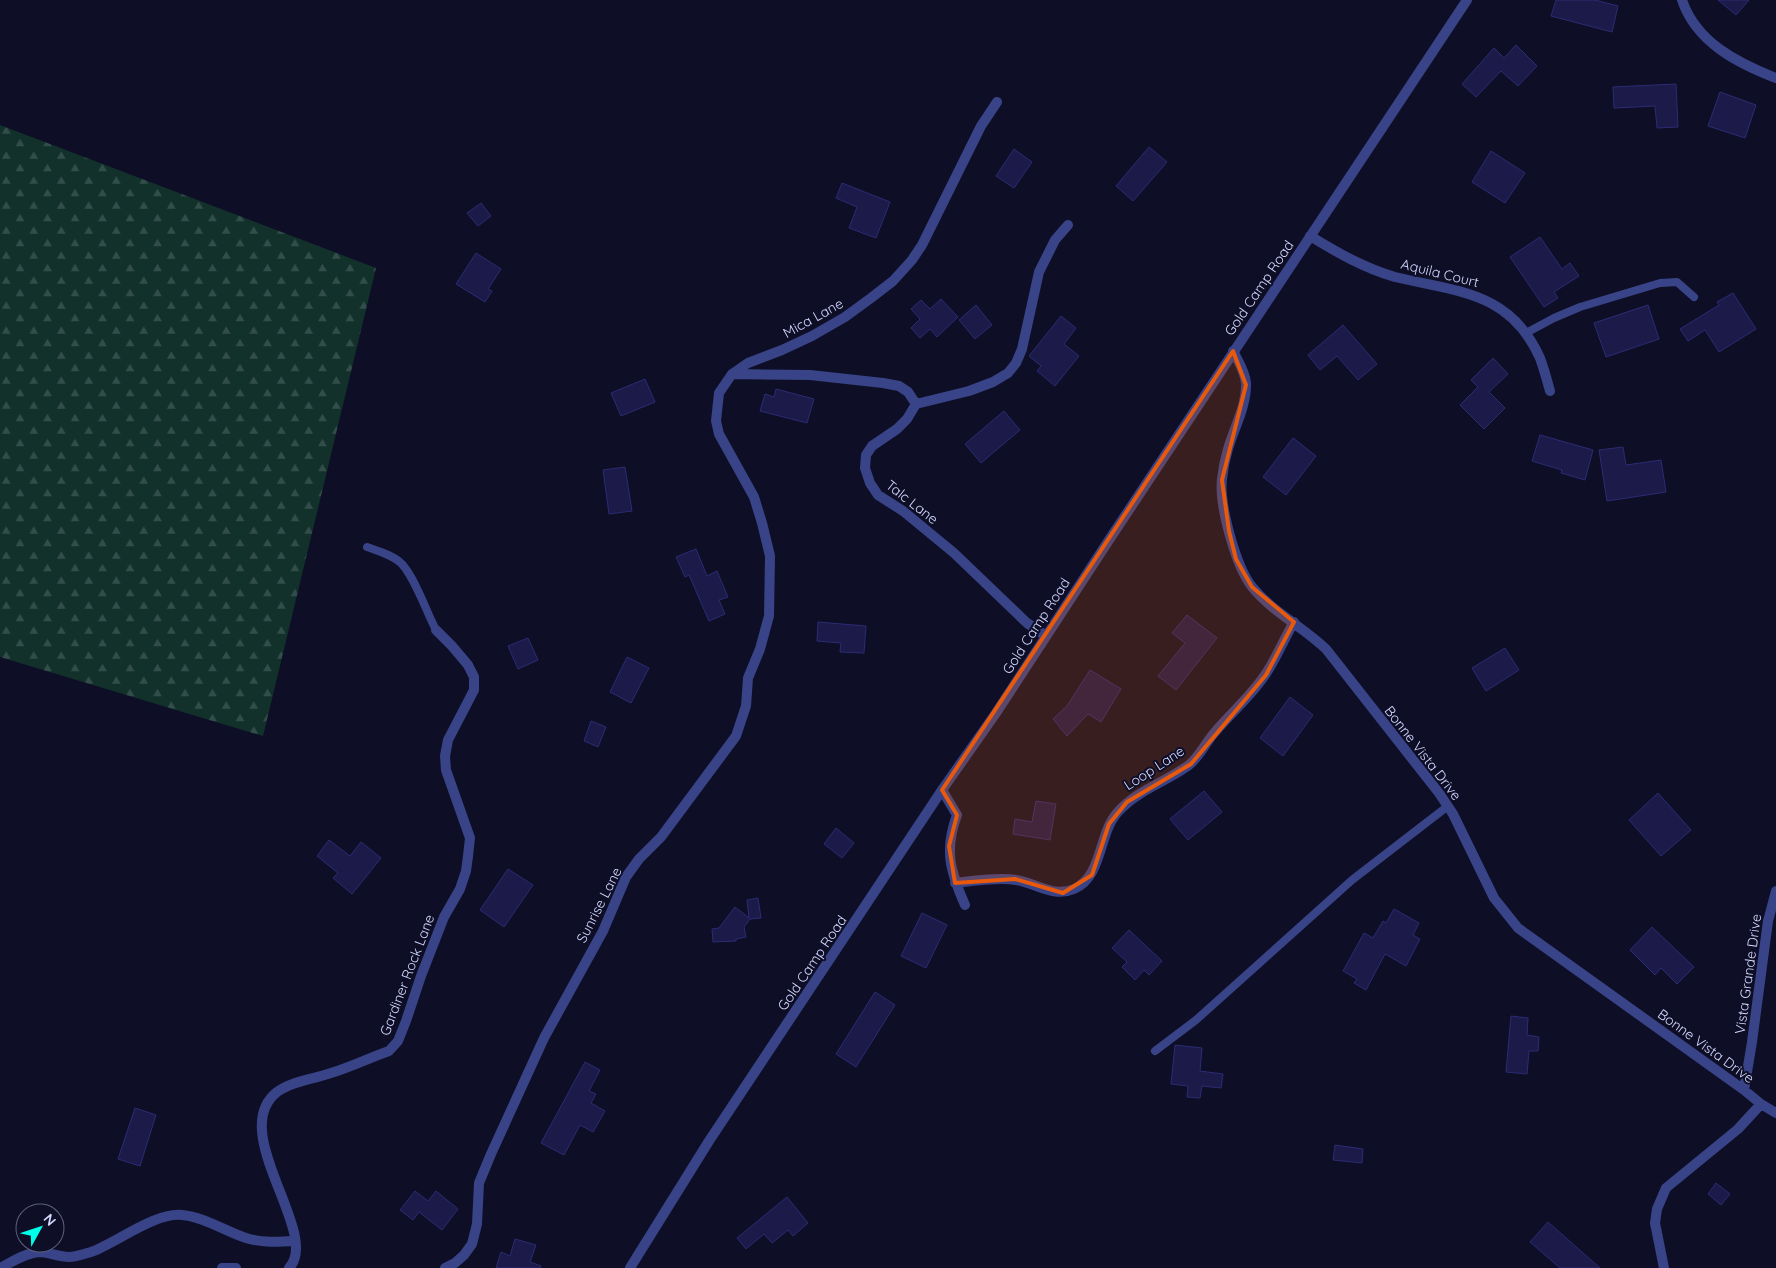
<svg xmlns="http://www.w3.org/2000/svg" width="1776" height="1268" font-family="Quicksand,sans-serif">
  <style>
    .forest { fill: url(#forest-firs) }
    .building { fill: #1b1a48; stroke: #2c2b75 }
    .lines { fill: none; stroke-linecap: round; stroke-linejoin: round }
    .service { stroke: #384487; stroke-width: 8 }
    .minor { stroke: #384487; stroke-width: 10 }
    .tertiary { stroke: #384487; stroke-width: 10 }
    .marked { fill: #e8590c; fill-opacity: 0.2; stroke: #e8590c; stroke-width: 4; stroke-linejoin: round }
    .labels { text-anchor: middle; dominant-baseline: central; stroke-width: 4; stroke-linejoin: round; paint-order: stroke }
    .street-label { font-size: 14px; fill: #d4d7ff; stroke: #0e0f26 }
  </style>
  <defs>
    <pattern id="forest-firs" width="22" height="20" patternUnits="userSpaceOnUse" patternTransform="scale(1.25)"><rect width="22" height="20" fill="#11312a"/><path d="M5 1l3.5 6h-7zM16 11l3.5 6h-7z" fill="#334e4a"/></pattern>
  </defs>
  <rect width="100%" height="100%" fill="#0e0f26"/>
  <path class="forest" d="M 0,125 L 376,268 L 263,736 L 0,657 Z"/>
  <path class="building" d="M 1556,0 L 1595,0 L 1618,6 L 1612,32 L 1551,16 Z
    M 1718,0 L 1749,0 L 1736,15 Z
    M 1516,45 L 1537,66 L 1518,86 L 1501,71 L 1476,97 L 1462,84 L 1494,48 L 1504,58 Z
    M 1676,84 L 1678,127 L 1657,128 L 1655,106 L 1614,108 L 1613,87 Z
    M 1720,92 L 1756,105 L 1745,138 L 1708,126 Z
    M 1149,147 L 1167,162 L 1133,201 L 1116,186 Z
    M 1014,149 L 1032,162 L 1014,188 L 996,176 Z
    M 1491,151 L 1525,173 L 1505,203 L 1472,182 Z
    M 842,183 L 890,202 L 876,238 L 849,228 L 857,207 L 836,198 Z
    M 481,203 L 491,216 L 478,226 L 467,213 Z
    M 1540,237 L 1562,269 L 1570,263 L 1579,276 L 1554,292 L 1558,298 L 1544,307 L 1510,257 Z
    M 476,253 L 501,269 L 488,289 L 492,291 L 485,302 L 456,284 Z
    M 1733,293 L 1756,329 L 1719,352 L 1705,330 L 1688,341 L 1680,329 L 1719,305 L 1717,302 Z
    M 941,299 L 958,317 L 937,337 L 930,329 L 920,338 L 911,328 L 920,319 L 911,309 L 921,300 L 930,309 Z
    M 976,305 L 992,325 L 975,339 L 959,320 Z
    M 1648,305 L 1659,339 L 1606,357 L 1594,323 Z
    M 1061,316 L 1076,328 L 1064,344 L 1079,356 L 1055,386 L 1037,371 L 1041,366 L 1029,356 Z
    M 1343,325 L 1377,364 L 1358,380 L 1337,356 L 1320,370 L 1308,355 Z
    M 1493,358 L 1508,374 L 1489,392 L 1505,408 L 1484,429 L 1460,405 L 1478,387 L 1471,380 Z
    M 645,379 L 655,402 L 621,416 L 611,393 Z
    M 776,389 L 814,399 L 807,423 L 760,411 L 765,394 L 774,397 Z
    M 1004,411 L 1020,430 L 981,463 L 965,444 Z
    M 1540,435 L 1593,450 L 1585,480 L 1561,473 L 1562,470 L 1532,461 Z
    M 1293,438 L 1316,456 L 1286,495 L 1263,477 Z
    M 1623,447 L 1626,465 L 1661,460 L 1666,492 L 1607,501 L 1599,450 Z
    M 625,467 L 632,511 L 609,514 L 603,470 Z
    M 696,549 L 707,576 L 717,571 L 728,597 L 719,600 L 725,614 L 709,621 L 689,575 L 685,577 L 676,557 Z
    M 1187,615 L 1217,638 L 1176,690 L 1158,676 L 1185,643 L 1172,633 Z
    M 818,622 L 866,626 L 864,653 L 840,652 L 841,643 L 817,641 Z
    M 528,638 L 538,660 L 518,669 L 508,646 Z
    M 1505,648 L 1519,670 L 1486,691 L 1472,668 Z
    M 627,657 L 649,668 L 631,703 L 610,692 Z
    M 1090,670 L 1121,689 L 1101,722 L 1088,714 L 1067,736 L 1053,719 L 1067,706 Z
    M 1290,697 L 1313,715 L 1283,756 L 1260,738 Z
    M 591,721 L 606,727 L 598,747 L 584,741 Z
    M 1204,791 L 1222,812 L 1188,840 L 1170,819 Z
    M 1658,793 L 1691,830 L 1661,856 L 1629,820 Z
    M 1036,801 L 1056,804 L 1050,840 L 1013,834 L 1015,819 L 1032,822 Z
    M 836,828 L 854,843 L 842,858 L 824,844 Z
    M 329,840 L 350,856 L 361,842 L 381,858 L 352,894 L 333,878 L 338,873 L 317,856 Z
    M 508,869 L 533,885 L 504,927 L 480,910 Z
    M 758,898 L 761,918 L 750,919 L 744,927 L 746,937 L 736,939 L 736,941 L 713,942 L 712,929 L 719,928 L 735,907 L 749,918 L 747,900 Z
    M 1394,909 L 1419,923 L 1413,935 L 1420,939 L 1406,966 L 1385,954 L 1366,990 L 1354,983 L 1357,979 L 1343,971 L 1364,933 L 1373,938 L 1383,921 L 1386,923 Z
    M 922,913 L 947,925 L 926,968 L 901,956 Z
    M 1652,927 L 1694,967 L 1677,984 L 1661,968 L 1655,975 L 1630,950 Z
    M 1129,930 L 1162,961 L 1149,975 L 1144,970 L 1135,980 L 1122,967 L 1127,962 L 1112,948 Z
    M 875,992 L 895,1005 L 856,1067 L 836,1054 Z
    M 1511,1016 L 1528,1018 L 1527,1035 L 1539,1037 L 1538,1051 L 1529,1051 L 1527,1074 L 1506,1072 Z
    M 1175,1045 L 1202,1048 L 1200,1071 L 1223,1074 L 1221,1088 L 1202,1086 L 1200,1098 L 1187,1097 L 1188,1086 L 1171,1084 Z
    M 585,1062 L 600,1070 L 589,1091 L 596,1094 L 591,1103 L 605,1111 L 593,1132 L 580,1125 L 564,1155 L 541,1143 Z
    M 135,1108 L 156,1115 L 140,1166 L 118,1159 Z
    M 1335,1145 L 1363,1149 L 1362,1163 L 1333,1160 Z
    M 1716,1183 L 1730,1194 L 1721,1205 L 1708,1194 Z
    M 415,1191 L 428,1201 L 436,1191 L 458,1209 L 442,1230 L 419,1212 L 413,1220 L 400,1210 Z
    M 787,1197 L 808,1223 L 793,1236 L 788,1230 L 772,1243 L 764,1234 L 746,1249 L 737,1238 Z
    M 1548,1222 L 1600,1268 L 1560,1268 L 1530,1242 Z
    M 515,1239 L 536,1245 L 530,1262 L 541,1266 L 540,1268 L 496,1268 L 501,1252 L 510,1256 Z"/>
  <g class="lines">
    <path class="service" d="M 1526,333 L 1554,318 L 1580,307 L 1660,283 L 1677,282 L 1694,297
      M 367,547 C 378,551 393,555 402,564 C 416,580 426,611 436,630
      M 1155,1051 L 1196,1020 L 1352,880 L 1448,806"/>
    <path class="minor" d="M 1682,0 C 1696,42 1737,63 1776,78
      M 1310,236 C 1338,253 1364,268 1395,277 C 1457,292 1510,291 1540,358 C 1544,369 1547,380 1550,391
      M 1233,351 C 1238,361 1245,371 1246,383 C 1247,405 1234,428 1228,449 C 1225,459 1223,469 1222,479 C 1219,505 1236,568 1253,588 C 1273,612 1303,627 1326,649 L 1439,793 L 1453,814 L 1494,898 L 1518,928 L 1744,1090 L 1761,1104 L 1776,1113
      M 732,374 L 810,375 L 883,383 L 899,386 L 908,392 L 916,404
      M 916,404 L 907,419 L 897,429 L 872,446 L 866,455 L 865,468 L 870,483 L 878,495 L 903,511 L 954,553 L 1027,623 L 1046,636
      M 916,404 L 969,391 L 993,382 L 1008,373 L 1016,363 L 1022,349 L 1039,272 L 1055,240 L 1068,225
      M 942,790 L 957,815 C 944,850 950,871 965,905
      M 955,883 C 972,881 999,877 1016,880 C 1036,883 1053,898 1074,889 C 1103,876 1098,835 1117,813 C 1137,790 1166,782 1189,765 C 1200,756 1206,742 1215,732 C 1231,713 1251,696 1265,675 C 1276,659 1284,639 1294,622
      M 1744,1090 L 1752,1042 L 1768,921 L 1776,891
      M 0,1268 C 12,1262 25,1253 39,1252 C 49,1252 58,1257 69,1257 C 76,1257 84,1254 91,1252 C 116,1243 155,1212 182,1215 C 204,1217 225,1231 246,1238 C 262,1243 278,1242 295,1241
      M 222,1268 L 236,1268
      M 289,1268 C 322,1234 226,1132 277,1092 C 292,1081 314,1079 331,1073 C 351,1067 369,1058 389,1051 L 398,1041 L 406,1021 L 421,976 L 444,917 L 460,889 L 466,871 L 468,856 L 470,838 L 446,770 L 445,756 L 448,740 L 474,690 L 474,677 L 468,665 L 452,646 L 436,630
      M 445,1268 L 455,1263 L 464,1255 L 472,1244 L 477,1224 L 479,1183 L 491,1154 L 544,1038 L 603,931 L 626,877 L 639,859 L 661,837 L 736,736 L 746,706 L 748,678 L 760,649 L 769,616 L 770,556 L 762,523 L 754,497 L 719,434 L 716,421 L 719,393 L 732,374 L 748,363 L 782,350 L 812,336 L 845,317 L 871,298 L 893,281 L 912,260 L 922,245 L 981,126 L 997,102
      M 1664,1268 L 1655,1223 L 1657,1209 L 1666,1188 L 1738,1129 L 1761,1104"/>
    <path class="tertiary" d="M 630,1268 L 709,1141 L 942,790 L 996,713 L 1109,540 L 1467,0"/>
  </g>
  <path class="marked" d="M 1233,351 L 1246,385 L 1222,480 L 1229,531 L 1236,559 L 1252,587 L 1294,622 L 1266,675 L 1191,764 L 1127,802 L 1109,824 L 1092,875 L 1063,893 L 1015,879 L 955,883 L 949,846 L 957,815 L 942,790 Z"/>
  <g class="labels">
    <g class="street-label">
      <text transform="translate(1440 273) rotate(14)">Aquila Court</text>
      <text transform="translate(1259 288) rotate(-56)">Gold Camp Road</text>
      <text transform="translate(813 318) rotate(-29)">Mica Lane</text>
      <text transform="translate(912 502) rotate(38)">Talc Lane</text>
      <text transform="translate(1036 626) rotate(-57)">Gold Camp Road</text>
      <text transform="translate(1423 753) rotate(52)">Bonne Vista Drive</text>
      <text transform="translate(1154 768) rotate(-33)">Loop Lane</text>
      <text transform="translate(599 905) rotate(-63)">Sunrise Lane</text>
      <text transform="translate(812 963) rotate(-56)">Gold Camp Road</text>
      <text transform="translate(1748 974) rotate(-82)">Vista Grande Drive</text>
      <text transform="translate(407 975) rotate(-69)">Gardiner Rock Lane</text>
      <text transform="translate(1706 1046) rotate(36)">Bonne Vista Drive</text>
    </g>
  </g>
  <g transform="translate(40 1228) rotate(50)"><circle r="24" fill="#0e0f26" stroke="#5d5f7d"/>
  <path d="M0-4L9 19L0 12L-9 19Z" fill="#00ffe8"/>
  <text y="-8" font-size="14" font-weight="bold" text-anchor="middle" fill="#d4d7ff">N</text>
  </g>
</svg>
